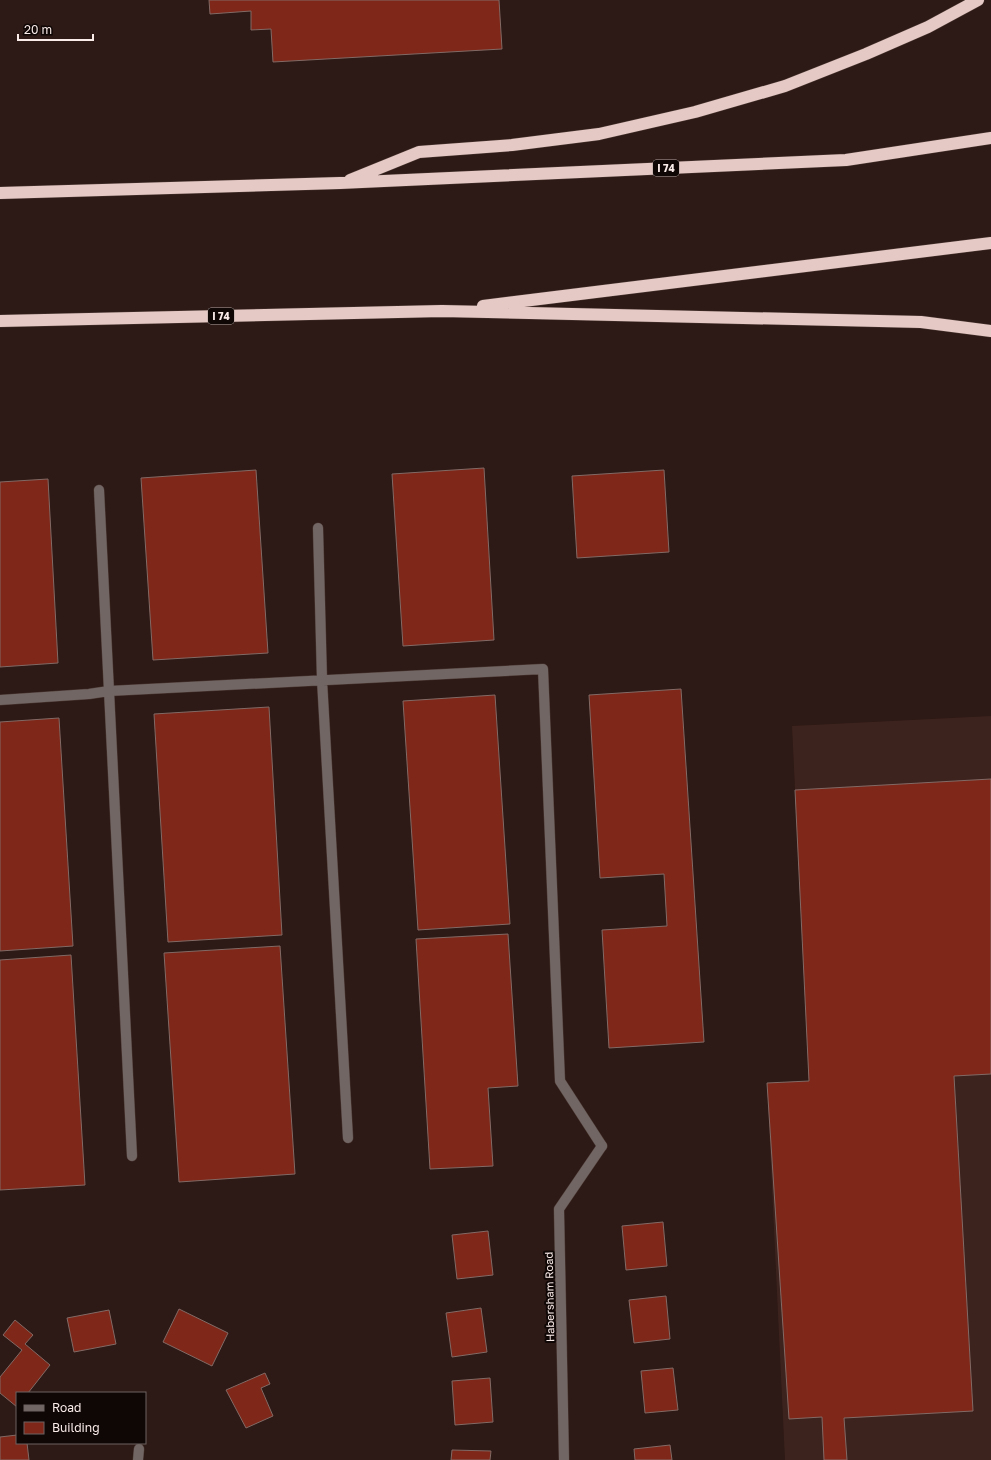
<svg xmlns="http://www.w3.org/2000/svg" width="991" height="1460" font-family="'Golos Text',sans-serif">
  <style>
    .built { fill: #3d231e }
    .building { fill: #7f2719; stroke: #826a65 }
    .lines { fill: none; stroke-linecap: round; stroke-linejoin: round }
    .service-casing { stroke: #4a3733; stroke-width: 11 }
    .minor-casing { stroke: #4a3733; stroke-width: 11 }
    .motorway-casing { stroke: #4a3733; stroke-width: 13 }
    .service { stroke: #716663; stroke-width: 10 }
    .minor { stroke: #716663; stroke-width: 10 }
    .motorway { stroke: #e5c9c4; stroke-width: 12 }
    .labels { text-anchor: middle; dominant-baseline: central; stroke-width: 4; stroke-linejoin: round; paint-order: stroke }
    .shield { fill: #0f0706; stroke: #b4a7a5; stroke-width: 1 }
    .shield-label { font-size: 10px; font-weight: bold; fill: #faece9 }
    .street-label { font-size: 11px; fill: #faece9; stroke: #0f0706 }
  </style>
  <rect width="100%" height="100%" fill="#2d1915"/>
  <path class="built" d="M 991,716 L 991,1460 L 785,1460 L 767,1083 L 809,1081 L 792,726 Z"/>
  <path class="building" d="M 209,0 L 499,0 L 502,49 L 273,62 L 271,29 L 251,30 L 251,11 L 210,14 Z
    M 484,468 L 494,640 L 403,646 L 392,474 Z
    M 256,470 L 268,653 L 153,660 L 141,478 Z
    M 664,470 L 669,552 L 577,558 L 572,476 Z
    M 48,479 L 58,663 L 0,667 L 0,482 Z
    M 681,689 L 704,1042 L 609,1048 L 602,930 L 667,926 L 664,874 L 600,878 L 589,695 Z
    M 495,695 L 510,924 L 418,930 L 403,701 Z
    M 269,707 L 282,935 L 168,942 L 154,714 Z
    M 59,718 L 73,946 L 0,951 L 0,722 Z
    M 991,779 L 991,1074 L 954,1076 L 973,1411 L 844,1418 L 847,1460 L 824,1460 L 822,1417 L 789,1419 L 767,1083 L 809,1081 L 795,790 Z
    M 508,934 L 518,1086 L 488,1088 L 493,1166 L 430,1169 L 416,939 Z
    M 280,946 L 295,1174 L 179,1182 L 164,953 Z
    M 71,955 L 85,1185 L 0,1190 L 0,960 Z
    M 663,1222 L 667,1266 L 626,1270 L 622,1226 Z
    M 488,1231 L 493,1275 L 457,1279 L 452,1235 Z
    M 666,1296 L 670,1339 L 634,1343 L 629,1300 Z
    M 481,1308 L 487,1352 L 452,1357 L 446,1313 Z
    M 179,1309 L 228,1333 L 212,1366 L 163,1342 Z
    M 109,1310 L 116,1344 L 74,1352 L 67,1318 Z
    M 15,1320 L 33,1335 L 25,1344 L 50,1365 L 28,1393 L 17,1393 L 17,1407 L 0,1393 L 0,1377 L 22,1350 L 3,1335 Z
    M 673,1368 L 678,1410 L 645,1413 L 641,1371 Z
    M 265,1373 L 270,1384 L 261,1388 L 273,1416 L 246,1428 L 226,1390 Z
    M 490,1378 L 493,1422 L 455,1425 L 452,1381 Z
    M 17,1435 L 17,1443 L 27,1443 L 29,1460 L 0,1460 L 0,1437 Z
    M 670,1445 L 672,1460 L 635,1460 L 634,1449 Z
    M 452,1450 L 491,1451 L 490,1460 L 451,1460 Z"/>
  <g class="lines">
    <defs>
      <path id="service" d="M 318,528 L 322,680 L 348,1138
        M 0,700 L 89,694 L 109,691 L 99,490
        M 132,1156 L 109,691 L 543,669 L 560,1081 L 602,1146"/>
      <path id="minor" d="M 138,1460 L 139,1449
        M 564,1460 L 559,1209 L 602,1146"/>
      <path id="motorway" d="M 350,180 L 419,152 L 512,145 L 599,134 L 695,112 L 785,86 L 866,54 L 928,27 L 978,0
        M 0,193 L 340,183 L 846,160 L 991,138
        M 483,306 L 991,243
        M 0,321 L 442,311 L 921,322 L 991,331"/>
    </defs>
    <use href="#service" class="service-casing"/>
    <use href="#minor" class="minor-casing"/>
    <use href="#motorway" class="motorway-casing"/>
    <use href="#service" class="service"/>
    <use href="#minor" class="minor"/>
    <use href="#motorway" class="motorway"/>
  </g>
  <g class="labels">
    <g class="shield">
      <rect x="653" y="160" width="26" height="16" rx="3"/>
      <rect x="208" y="308" width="26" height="16" rx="3"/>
    </g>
    <g class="shield-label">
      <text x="666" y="168">I 74</text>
      <text x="221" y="316">I 74</text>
    </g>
    <g class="street-label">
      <text transform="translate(549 1297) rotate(-91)">Habersham Road</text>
    </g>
  </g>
  <rect x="16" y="1392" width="130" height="52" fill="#0f0706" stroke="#6d6361"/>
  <rect x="24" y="1405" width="20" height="6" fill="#716663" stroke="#6d6361"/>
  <text x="52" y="1412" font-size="12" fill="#faece9">Road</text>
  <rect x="24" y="1422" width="20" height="12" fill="#7f2719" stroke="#6d6361"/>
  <text x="52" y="1432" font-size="12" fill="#faece9">Building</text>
  <path d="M18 34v6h75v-6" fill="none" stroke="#faece9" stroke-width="2"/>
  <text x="24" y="34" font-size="12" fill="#faece9" stroke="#0f0706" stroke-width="3" paint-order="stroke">20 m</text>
</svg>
